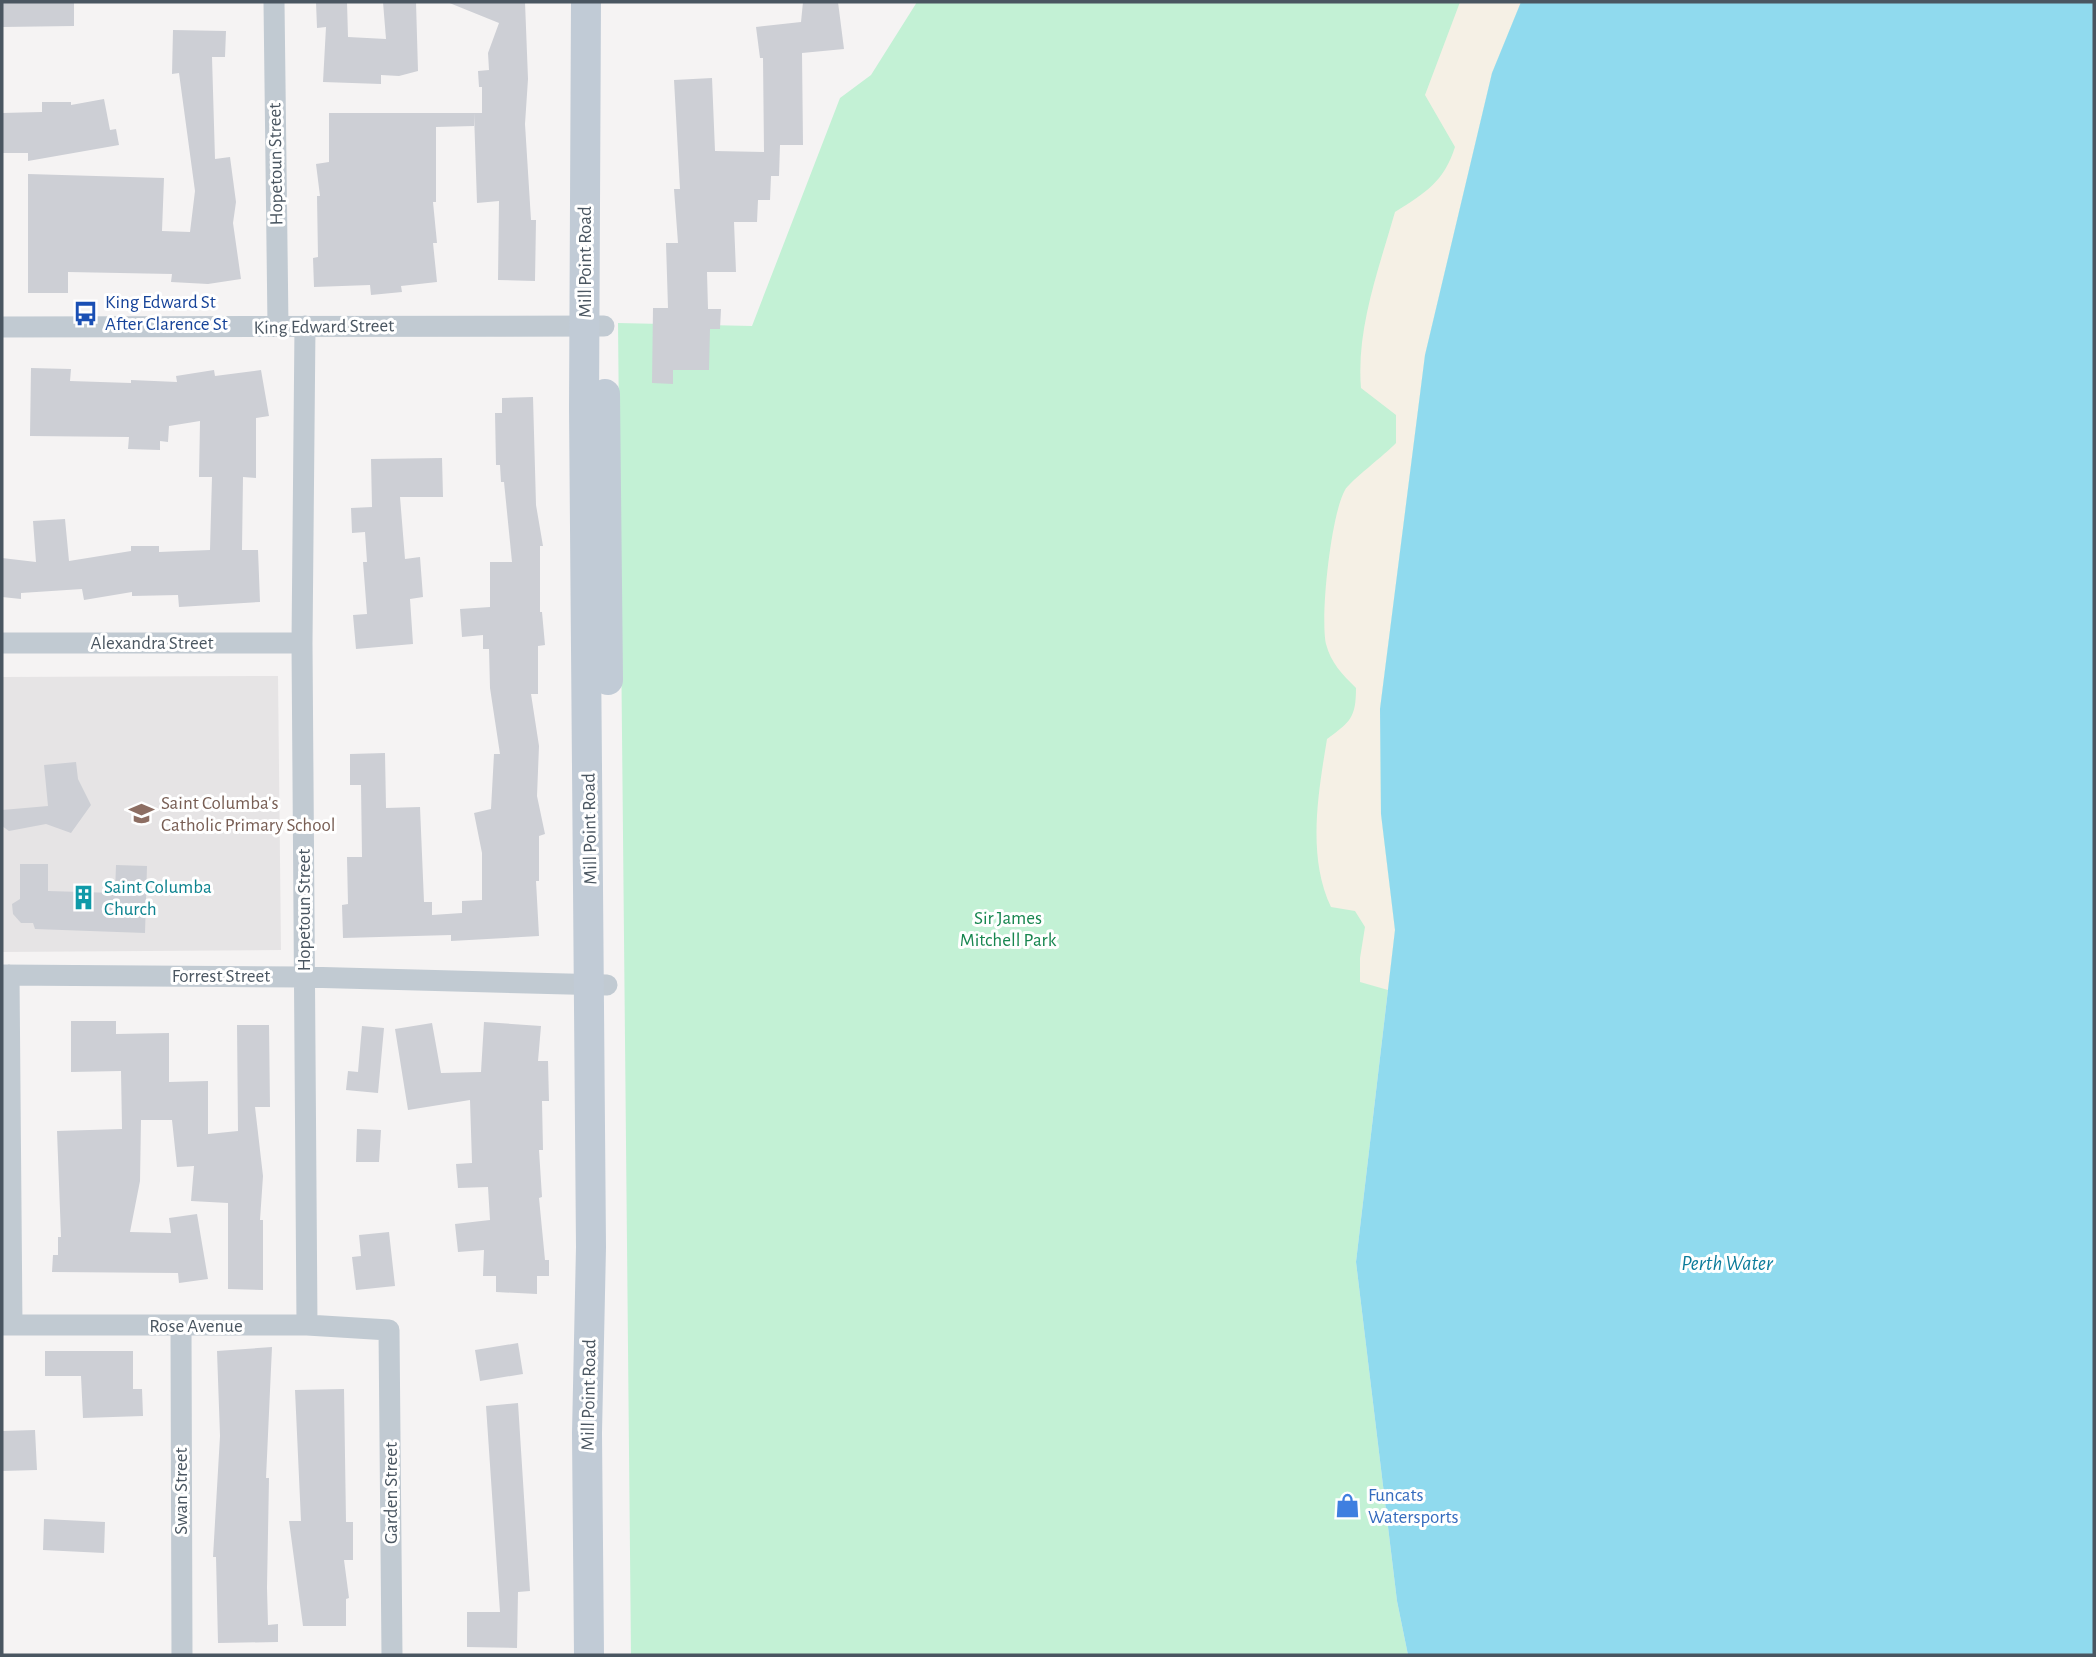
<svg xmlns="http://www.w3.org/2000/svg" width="2096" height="1657" font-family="'Alegreya Sans',sans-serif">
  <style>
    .education { fill: #e6e4e5 }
    .green { fill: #c3f1d5 }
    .sand { fill: #f5f0e5 }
    .water { fill: #90daee }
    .building { fill: #cdcfd5 }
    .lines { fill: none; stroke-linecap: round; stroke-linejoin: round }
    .minor { stroke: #c1cad2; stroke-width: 21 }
    .secondary { stroke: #c1cbd6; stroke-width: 30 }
    .labels { text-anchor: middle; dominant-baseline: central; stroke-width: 6; stroke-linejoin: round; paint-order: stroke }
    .street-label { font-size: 19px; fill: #4a5661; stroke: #fff }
    .transit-label { font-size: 19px; fill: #164399; stroke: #fff; text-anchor: start }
    .education-label { font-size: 19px; fill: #785e54; stroke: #fff; text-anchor: start }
    .culture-label { font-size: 19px; fill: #0d838f; stroke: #fff; text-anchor: start }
    .park-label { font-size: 19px; fill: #17864f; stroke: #fff }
    .shop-label { font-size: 19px; fill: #366cbe; stroke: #fff; text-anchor: start }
    .water-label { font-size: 21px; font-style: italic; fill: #0c7c9b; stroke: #fff }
  </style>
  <rect width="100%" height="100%" fill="#f5f3f3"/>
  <path class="education" d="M 278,676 L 281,950 L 2,952 L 2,677 Z"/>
  <path class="green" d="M 917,2 L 1521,2 L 1492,73 L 1425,355 L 1380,709 L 1381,814 L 1395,930 L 1356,1262 L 1397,1601 L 1408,1655 L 631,1655 L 618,323 L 752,326 L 840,98 L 871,75 Z"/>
  <path class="sand" d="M 1460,2 L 1521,2 L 1492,73 L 1425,355 L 1380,709 L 1381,814 L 1395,930 L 1388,990 L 1360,982 L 1360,958 L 1365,927 L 1355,911 L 1331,907 C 1307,856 1318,794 1327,739 C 1350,722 1356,718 1356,688 C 1342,674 1331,663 1326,644 C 1320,617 1331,514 1345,490 C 1349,482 1386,454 1396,443 L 1396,415 L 1361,388 C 1356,329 1379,268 1395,212 C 1425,193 1444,182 1455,147 L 1425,95 Z"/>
  <path class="water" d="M 1521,2 L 2094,2 L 2094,1655 L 1408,1655 L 1397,1601 L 1356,1262 L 1395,930 L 1381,814 L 1380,709 L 1425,355 L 1492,73 Z"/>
  <path class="building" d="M 2,2 L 74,2 L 74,26 L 2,27 Z
    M 316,2 L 347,2 L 348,37 L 386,39 L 383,2 L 416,2 L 418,71 L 399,76 L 381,75 L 381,84 L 323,82 L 326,27 L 317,28 Z
    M 447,2 L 525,2 L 528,79 L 525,124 L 531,220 L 536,220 L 535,281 L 498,280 L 499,201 L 477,203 L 474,113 L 482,113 L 482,87 L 479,87 L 478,71 L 489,70 L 488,53 L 499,23 Z
    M 803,2 L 838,2 L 844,49 L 802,53 L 803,145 L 780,145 L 779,176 L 771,176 L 770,200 L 758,200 L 757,222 L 734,222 L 736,272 L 707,272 L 708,309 L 721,309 L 720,329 L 710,329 L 709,370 L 673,370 L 673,384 L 652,383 L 653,308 L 668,308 L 666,243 L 678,243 L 674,189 L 680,189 L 674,80 L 712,78 L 715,151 L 764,152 L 763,58 L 760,58 L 756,27 L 801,22 Z
    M 173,30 L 226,31 L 225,57 L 212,57 L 215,159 L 230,157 L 236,202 L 233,223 L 241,279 L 208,284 L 171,282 L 172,274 L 68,272 L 68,293 L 28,293 L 28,174 L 164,178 L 162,231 L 190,232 L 195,191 L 179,73 L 172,74 Z
    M 104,99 L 110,130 L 116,129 L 119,145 L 28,161 L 28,153 L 2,153 L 2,113 L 42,112 L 42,102 L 71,102 L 71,105 Z
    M 329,113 L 474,113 L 474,126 L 436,127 L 436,202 L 433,202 L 437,243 L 433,243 L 437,282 L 401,286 L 402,292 L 371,295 L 370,285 L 314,287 L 313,258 L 318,257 L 317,196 L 320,196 L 316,164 L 329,162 Z
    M 31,368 L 71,369 L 70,381 L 131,383 L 131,380 L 177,382 L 176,376 L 214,370 L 215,376 L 261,370 L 269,416 L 256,418 L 256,478 L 243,477 L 242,550 L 258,550 L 260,602 L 179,607 L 178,595 L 132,596 L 132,592 L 84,600 L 82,589 L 21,593 L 21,599 L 2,597 L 2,558 L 36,562 L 33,521 L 65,519 L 69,561 L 131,551 L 131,546 L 159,546 L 159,552 L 210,550 L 212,477 L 199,477 L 200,421 L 169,426 L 168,442 L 160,441 L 160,450 L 128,449 L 129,437 L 30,436 Z
    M 533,397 L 536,505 L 543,546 L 540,546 L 540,612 L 542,612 L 545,645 L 538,646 L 538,694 L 531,694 L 539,746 L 537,796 L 545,834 L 539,836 L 539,881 L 536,881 L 539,936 L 451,941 L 451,935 L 343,938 L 342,905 L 348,904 L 347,857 L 362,857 L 361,785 L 350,785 L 350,754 L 385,753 L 386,808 L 420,807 L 424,902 L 432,902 L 432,915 L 462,913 L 462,901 L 482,900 L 482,853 L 474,813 L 491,809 L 494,754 L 500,754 L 490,688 L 489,649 L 483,649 L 483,635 L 462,637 L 460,609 L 490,607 L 490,562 L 512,562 L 504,482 L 501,482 L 500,465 L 496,465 L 495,413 L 502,413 L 502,398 Z
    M 442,458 L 443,497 L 400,497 L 405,559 L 420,557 L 423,597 L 410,599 L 413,644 L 356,649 L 353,615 L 367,614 L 363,562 L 367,562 L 365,532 L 352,533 L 351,508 L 372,507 L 371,459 Z
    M 76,762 L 78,779 L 91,805 L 71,833 L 46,824 L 9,831 L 2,826 L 2,810 L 48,806 L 44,765 Z
    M 20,864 L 48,864 L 48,891 L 115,893 L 116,865 L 147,866 L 145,933 L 35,929 L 33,923 L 21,923 L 13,914 L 12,904 L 20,899 Z
    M 71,1021 L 116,1021 L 116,1034 L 169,1033 L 169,1082 L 208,1081 L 208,1134 L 238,1131 L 237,1025 L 269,1025 L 270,1107 L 255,1107 L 263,1176 L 260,1220 L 263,1220 L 263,1290 L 228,1289 L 228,1203 L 191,1201 L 194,1166 L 177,1167 L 172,1120 L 141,1120 L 140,1181 L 130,1232 L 171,1233 L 169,1218 L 197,1214 L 208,1279 L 179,1283 L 178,1273 L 52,1272 L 53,1255 L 58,1255 L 58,1237 L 61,1237 L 57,1131 L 122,1129 L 121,1071 L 71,1072 Z
    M 484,1022 L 541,1026 L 538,1061 L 548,1061 L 549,1101 L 542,1101 L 543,1150 L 539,1150 L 542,1197 L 539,1198 L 545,1260 L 549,1260 L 549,1276 L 537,1276 L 537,1294 L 496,1292 L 496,1276 L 483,1276 L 484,1250 L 458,1252 L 455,1224 L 490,1220 L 488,1187 L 458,1188 L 456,1164 L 472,1163 L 470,1100 L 408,1110 L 395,1029 L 432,1023 L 441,1073 L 481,1072 Z
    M 362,1026 L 384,1028 L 378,1093 L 346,1090 L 348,1071 L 358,1072 Z
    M 357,1129 L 381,1130 L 379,1162 L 356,1162 Z
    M 389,1232 L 395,1286 L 356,1290 L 352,1257 L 361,1256 L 359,1235 Z
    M 518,1343 L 523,1374 L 480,1381 L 475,1350 Z
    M 272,1347 L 266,1478 L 269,1478 L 267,1588 L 268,1625 L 278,1624 L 278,1642 L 218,1643 L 216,1557 L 213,1557 L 220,1436 L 217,1351 Z
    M 45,1351 L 133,1351 L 133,1389 L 142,1389 L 143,1416 L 83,1418 L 81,1376 L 45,1376 Z
    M 344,1389 L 346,1522 L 353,1522 L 353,1560 L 344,1560 L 349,1598 L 346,1599 L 346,1626 L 303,1626 L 289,1521 L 301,1521 L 295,1390 Z
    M 518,1403 L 530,1591 L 518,1592 L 517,1648 L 467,1647 L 467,1612 L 500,1612 L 486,1406 Z
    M 35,1430 L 37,1470 L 2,1471 L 2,1431 Z
    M 44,1519 L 105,1522 L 104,1553 L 43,1550 Z"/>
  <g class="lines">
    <path class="minor" d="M 274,2 L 278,326
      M 305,326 L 302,643 L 307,1325
      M 2,327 L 604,326
      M 2,643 L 302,643
      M 2,975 L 304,977 L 607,985
      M 9,975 L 12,1325
      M 2,1325 L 307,1325 L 389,1330 L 392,1655
      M 181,1327 L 182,1655"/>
    <path class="secondary" d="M 586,2 L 584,408 L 591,1247 L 587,1433 L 589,1655
      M 605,394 L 608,680"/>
  </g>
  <defs>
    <symbol id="bus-bare" viewBox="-9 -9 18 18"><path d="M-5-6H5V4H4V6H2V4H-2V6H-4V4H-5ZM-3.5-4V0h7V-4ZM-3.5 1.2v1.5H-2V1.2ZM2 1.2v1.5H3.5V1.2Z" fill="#1a4fb4" stroke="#fff" stroke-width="2.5" paint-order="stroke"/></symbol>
    <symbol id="school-bare" viewBox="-9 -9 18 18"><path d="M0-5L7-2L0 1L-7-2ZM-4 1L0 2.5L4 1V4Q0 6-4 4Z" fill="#8d6e63" stroke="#fff" stroke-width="2.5" paint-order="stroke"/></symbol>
    <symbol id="building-bare" viewBox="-9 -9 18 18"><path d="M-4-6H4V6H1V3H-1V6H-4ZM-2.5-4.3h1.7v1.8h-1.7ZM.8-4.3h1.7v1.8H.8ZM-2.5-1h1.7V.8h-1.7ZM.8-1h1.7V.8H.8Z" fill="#0f9aa8" stroke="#fff" stroke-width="2.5" paint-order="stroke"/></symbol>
    <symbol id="shop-bare" viewBox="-9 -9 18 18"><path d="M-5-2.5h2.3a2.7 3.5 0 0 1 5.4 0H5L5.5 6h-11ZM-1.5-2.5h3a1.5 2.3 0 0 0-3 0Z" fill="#3f7fe0" stroke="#fff" stroke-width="2.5" paint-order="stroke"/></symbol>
  </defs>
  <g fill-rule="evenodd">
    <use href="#bus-bare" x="68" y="296" width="35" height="35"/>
    <use href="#school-bare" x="124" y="796" width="35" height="35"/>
    <use href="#building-bare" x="66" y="880" width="35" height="35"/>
    <use href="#shop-bare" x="1330" y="1488" width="35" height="35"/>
  </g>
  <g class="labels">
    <g class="street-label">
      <text transform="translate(276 164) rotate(-91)">Hopetoun Street</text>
      <text transform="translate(585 262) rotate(-90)">Mill Point Road</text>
      <text transform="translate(324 327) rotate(-1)">King Edward Street</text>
      <text x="152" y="643">Alexandra Street</text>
      <text transform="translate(590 829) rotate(-91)">Mill Point Road</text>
      <text transform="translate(304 910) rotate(-90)">Hopetoun Street</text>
      <text x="221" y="976">Forrest Street</text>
      <text x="196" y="1326">Rose Avenue</text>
      <text transform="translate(589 1395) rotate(-89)">Mill Point Road</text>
      <text transform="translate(181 1491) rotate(-90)">Swan Street</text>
      <text transform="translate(391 1493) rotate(-90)">Garden Street</text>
    </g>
    <g class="transit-label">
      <text x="105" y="302">King Edward St<tspan x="105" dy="22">After Clarence St</tspan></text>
    </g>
    <g class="education-label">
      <text x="161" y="803">Saint Columba's<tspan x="161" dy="22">Catholic Primary School</tspan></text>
    </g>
    <g class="culture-label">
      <text x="104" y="887">Saint Columba<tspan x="104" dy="22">Church</tspan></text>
    </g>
    <g class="park-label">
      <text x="1008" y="918">Sir James<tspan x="1008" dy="22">Mitchell Park</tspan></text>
    </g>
    <g class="shop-label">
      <text x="1368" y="1495">Funcats<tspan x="1368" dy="22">Watersports</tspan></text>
    </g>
    <g class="water-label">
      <text x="1727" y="1263">Perth Water</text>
    </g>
  </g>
  <rect width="2096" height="1657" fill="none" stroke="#4a5661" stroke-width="7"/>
</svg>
